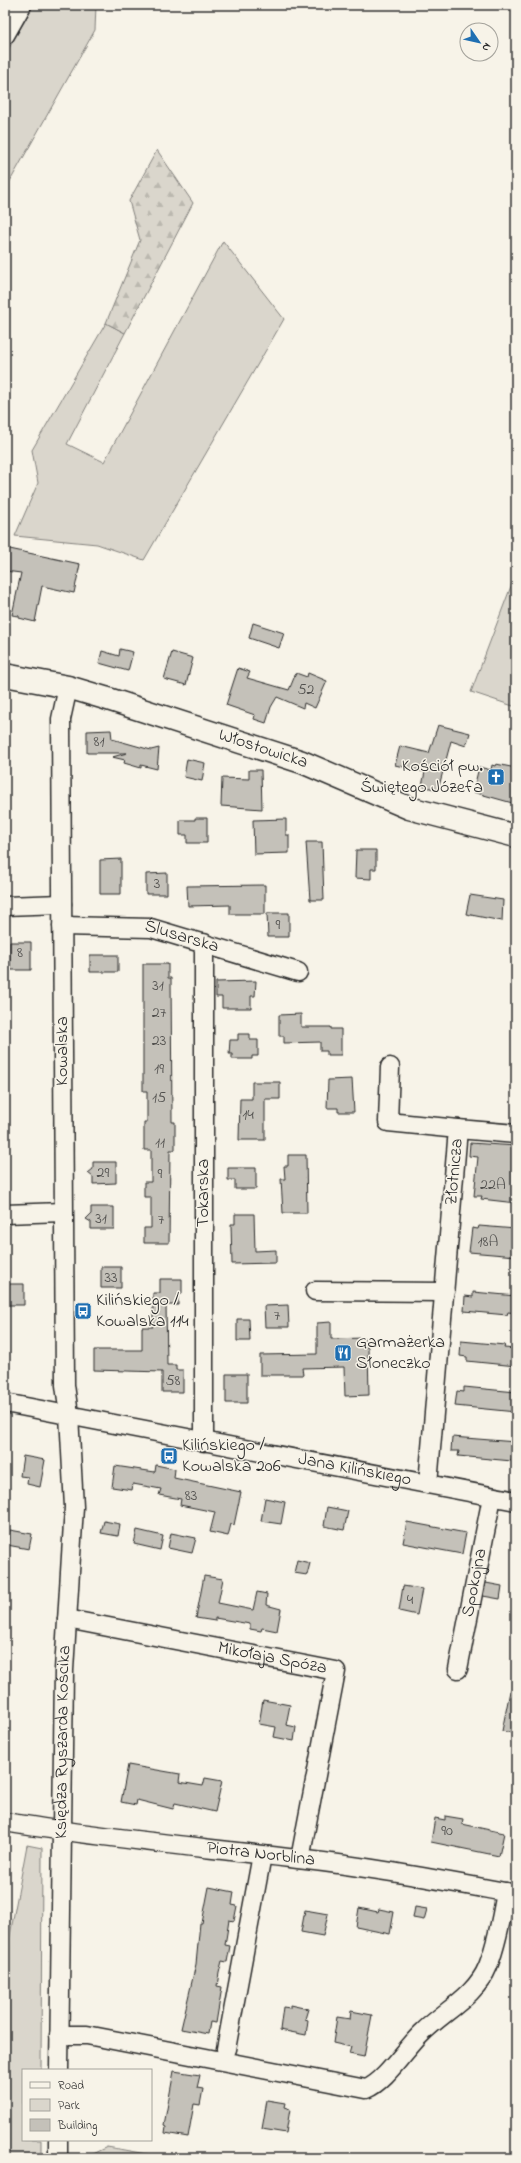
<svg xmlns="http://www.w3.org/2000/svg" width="521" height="2163" font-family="'Indie Flower',sans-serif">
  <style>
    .green { fill: #dad6cc; stroke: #82807c }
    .forest { fill: url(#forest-firs); stroke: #82807c }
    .building { fill: #c4c1b9; stroke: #2b2b2b }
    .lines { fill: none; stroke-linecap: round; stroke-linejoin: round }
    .minor-casing { stroke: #2b2b2b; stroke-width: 21 }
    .major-casing { stroke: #2b2b2b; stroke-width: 25 }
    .minor { stroke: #f7f3e8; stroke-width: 18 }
    .major { stroke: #f7f3e8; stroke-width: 22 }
    .labels { text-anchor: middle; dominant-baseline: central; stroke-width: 3; stroke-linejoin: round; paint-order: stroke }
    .number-label { font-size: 16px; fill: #51504e }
    .street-label { font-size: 18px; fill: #2b2b2b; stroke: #f7f3e8 }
    .poi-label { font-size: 18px; fill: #2b2b2b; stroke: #f7f3e8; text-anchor: start }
  </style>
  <defs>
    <pattern id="forest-firs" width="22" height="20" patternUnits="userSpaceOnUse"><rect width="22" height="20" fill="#dad6cc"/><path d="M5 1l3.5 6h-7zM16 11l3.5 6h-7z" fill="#bbb8af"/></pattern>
  </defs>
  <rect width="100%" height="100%" fill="#f7f3e8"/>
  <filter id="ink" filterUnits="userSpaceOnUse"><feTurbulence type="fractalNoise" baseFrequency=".025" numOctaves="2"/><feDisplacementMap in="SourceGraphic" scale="8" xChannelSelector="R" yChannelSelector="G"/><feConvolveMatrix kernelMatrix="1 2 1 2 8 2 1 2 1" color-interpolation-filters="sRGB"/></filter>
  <g filter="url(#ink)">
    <path class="green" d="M 34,5 L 96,5 L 95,30 L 5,190 L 5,55 Z
      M 223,241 L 284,319 L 144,560 L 97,544 L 15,536 L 38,483 L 32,450 L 106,323 L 125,333 L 67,444 L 104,462 Z
      M 516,573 L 516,707 L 471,692 Z
      M 27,1845 L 42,1848 L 41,2070 L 23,2070 L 23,2140 L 41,2140 L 41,2158 L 5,2158 L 5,1962 Z
      M 107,2147 L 169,2158 L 88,2158 L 88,2156 Z"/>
    <path class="forest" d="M 157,150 L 193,203 L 125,333 L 106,323 L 140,240 L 129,201 Z"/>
    <path class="building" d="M 5,548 L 80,564 L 74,593 L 42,586 L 35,622 L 19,618 L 19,616 L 12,615 L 21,573 L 5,571 Z
      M 253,623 L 284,633 L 279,648 L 249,638 Z
      M 120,649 L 133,652 L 128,671 L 99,663 L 102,651 L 119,656 Z
      M 172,652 L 193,658 L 186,685 L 164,679 Z
      M 238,668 L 250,672 L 247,678 L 289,690 L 296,673 L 307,677 L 308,673 L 327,681 L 315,708 L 304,703 L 303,708 L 277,697 L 271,707 L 266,723 L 254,719 L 255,715 L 226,705 Z
      M 438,725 L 470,733 L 466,746 L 451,741 L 438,790 L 422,786 L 425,772 L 395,765 L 400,746 L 429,753 Z
      M 111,730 L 112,739 L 151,750 L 159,748 L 157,769 L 141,765 L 141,768 L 124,763 L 125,760 L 112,757 L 127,753 L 87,753 L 87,731 Z
      M 187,759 L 205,763 L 202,781 L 184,777 Z
      M 496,764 L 516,768 L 516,804 L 473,792 L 479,767 L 491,770 L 492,765 L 495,766 Z
      M 249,770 L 261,770 L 262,809 L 221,806 L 222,778 L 249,779 Z
      M 195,818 L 207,818 L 207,843 L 187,843 L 187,835 L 180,835 L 180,820 L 195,820 Z
      M 286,819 L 286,835 L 289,835 L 289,853 L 254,854 L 253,820 Z
      M 306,842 L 322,842 L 324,900 L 310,900 Z
      M 356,850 L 376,850 L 376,869 L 371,869 L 371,879 L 355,878 Z
      M 121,859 L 121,894 L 100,894 L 100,860 Z
      M 167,873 L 167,894 L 146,894 L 146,874 Z
      M 265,885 L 265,914 L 230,914 L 230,905 L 188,906 L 187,886 Z
      M 470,895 L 503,900 L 502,921 L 466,914 Z
      M 267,913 L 289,913 L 289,937 L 268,937 Z
      M 10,942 L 31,942 L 31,970 L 10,970 Z
      M 90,955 L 118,955 L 118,972 L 90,972 Z
      M 143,964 L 168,964 L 168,978 L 171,978 L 172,1122 L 175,1122 L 175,1150 L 170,1150 L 169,1243 L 144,1243 L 144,1228 L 151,1228 L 151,1197 L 144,1197 L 144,1182 L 151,1182 L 151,1150 L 144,1150 L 144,1122 L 147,1122 L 147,1091 L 143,1091 Z
      M 256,981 L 255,996 L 251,996 L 251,1008 L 222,1008 L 222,997 L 216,997 L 216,982 Z
      M 301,1014 L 301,1027 L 331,1027 L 331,1029 L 341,1029 L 341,1055 L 327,1055 L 327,1051 L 320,1051 L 320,1042 L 284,1043 L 284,1036 L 279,1036 L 279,1015 Z
      M 238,1034 L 250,1034 L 250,1040 L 258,1040 L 258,1056 L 252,1056 L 252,1059 L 232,1059 L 232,1054 L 229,1054 L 230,1040 L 238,1040 Z
      M 352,1079 L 354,1112 L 338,1112 L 338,1108 L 327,1108 L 328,1080 Z
      M 252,1082 L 280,1082 L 280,1099 L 265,1099 L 265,1140 L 239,1140 L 240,1099 L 252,1099 Z
      M 470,1143 L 516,1146 L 516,1203 L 481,1199 L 482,1196 L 474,1196 L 478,1157 L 469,1156 Z
      M 288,1155 L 306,1155 L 307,1213 L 283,1213 L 281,1179 L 285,1179 L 284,1166 L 288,1166 Z
      M 93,1162 L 116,1162 L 116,1183 L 93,1184 L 93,1177 L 88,1173 L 93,1169 Z
      M 228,1168 L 256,1168 L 256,1189 L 235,1189 L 235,1180 L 228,1180 Z
      M 91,1207 L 114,1207 L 114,1229 L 91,1229 L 91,1222 L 86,1219 L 91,1214 Z
      M 235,1214 L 254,1214 L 255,1251 L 276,1250 L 276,1263 L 232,1264 L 231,1224 L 235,1224 Z
      M 479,1226 L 516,1229 L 516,1256 L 469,1252 L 472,1228 L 478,1229 Z
      M 101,1267 L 121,1267 L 121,1288 L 101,1288 Z
      M 160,1279 L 182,1279 L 182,1294 L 178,1294 L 178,1305 L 166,1305 L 167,1365 L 176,1365 L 176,1370 L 183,1370 L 183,1392 L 162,1392 L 162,1372 L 94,1370 L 94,1350 L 142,1350 L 142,1327 L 153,1327 L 153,1293 L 160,1293 Z
      M 5,1284 L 24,1284 L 24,1305 L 5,1305 Z
      M 473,1292 L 516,1296 L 516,1313 L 508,1312 L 507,1315 L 464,1311 L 465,1296 L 473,1297 Z
      M 288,1305 L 289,1327 L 265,1327 L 264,1306 Z
      M 237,1319 L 249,1319 L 250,1341 L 237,1341 Z
      M 331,1322 L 331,1339 L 364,1338 L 364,1347 L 368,1347 L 369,1395 L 345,1396 L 344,1367 L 302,1368 L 303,1375 L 260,1375 L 260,1355 L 317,1354 L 317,1323 Z
      M 461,1341 L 505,1345 L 504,1348 L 516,1349 L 516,1366 L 467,1361 L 467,1357 L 460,1356 Z
      M 226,1374 L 247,1374 L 247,1403 L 226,1403 Z
      M 464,1387 L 516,1392 L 516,1412 L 455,1406 L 457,1391 L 464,1392 Z
      M 452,1437 L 516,1442 L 516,1457 L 512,1457 L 512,1461 L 458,1456 L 459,1451 L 451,1451 Z
      M 23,1456 L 45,1460 L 40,1487 L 27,1484 L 28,1477 L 20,1476 Z
      M 156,1465 L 175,1469 L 174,1478 L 241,1492 L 234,1525 L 231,1524 L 228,1536 L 210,1532 L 215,1512 L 180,1505 L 181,1499 L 159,1495 L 161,1489 L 133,1484 L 132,1490 L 112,1487 L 115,1466 L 155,1472 Z
      M 265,1498 L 285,1502 L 281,1524 L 261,1521 Z
      M 327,1507 L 348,1511 L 344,1530 L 324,1526 Z
      M 104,1521 L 120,1524 L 118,1536 L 101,1533 Z
      M 407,1522 L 466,1533 L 462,1554 L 403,1543 Z
      M 10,1530 L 32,1534 L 29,1549 L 7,1545 Z
      M 137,1530 L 163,1536 L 160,1550 L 134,1544 Z
      M 171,1533 L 196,1538 L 192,1553 L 168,1548 Z
      M 297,1560 L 310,1563 L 307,1575 L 294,1573 Z
      M 204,1576 L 223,1579 L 218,1603 L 253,1610 L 257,1592 L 267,1594 L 266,1605 L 281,1609 L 277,1631 L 262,1628 L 261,1631 L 250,1629 L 250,1624 L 215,1618 L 215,1621 L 196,1618 Z
      M 486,1583 L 502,1586 L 500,1599 L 483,1596 Z
      M 403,1586 L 422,1589 L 417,1615 L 399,1611 Z
      M 510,1691 L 516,1692 L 516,1734 L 502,1731 Z
      M 263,1700 L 290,1705 L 286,1725 L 296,1727 L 294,1741 L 274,1737 L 276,1727 L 259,1724 Z
      M 128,1765 L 180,1774 L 179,1782 L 203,1786 L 205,1778 L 222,1781 L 215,1812 L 175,1803 L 173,1809 L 137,1800 L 136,1805 L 121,1802 Z
      M 445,1816 L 463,1819 L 462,1824 L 504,1833 L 499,1856 L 431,1842 L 435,1818 L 445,1820 Z
      M 209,1887 L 234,1892 L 232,1905 L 237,1906 L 234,1921 L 229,1920 L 227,1933 L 225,1945 L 230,1946 L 227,1962 L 222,1961 L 219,1973 L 217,1986 L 222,1987 L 216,2023 L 210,2022 L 208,2034 L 181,2029 L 196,1964 L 200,1923 L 202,1923 Z
      M 415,1907 L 427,1909 L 424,1920 L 413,1918 Z
      M 359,1908 L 378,1912 L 379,1909 L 394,1912 L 390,1934 L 356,1927 Z
      M 305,1910 L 328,1914 L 323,1936 L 301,1932 Z
      M 290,2005 L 308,2009 L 305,2019 L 308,2020 L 306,2035 L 280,2030 L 283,2007 L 290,2008 Z
      M 351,2011 L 372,2015 L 364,2057 L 349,2054 L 351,2047 L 333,2043 L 337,2017 L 350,2019 Z
      M 174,2071 L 200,2075 L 197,2088 L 203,2089 L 200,2105 L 194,2104 L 188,2137 L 165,2133 L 166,2126 L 164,2125 Z
      M 267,2100 L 285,2103 L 284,2107 L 290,2109 L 286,2133 L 262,2129 Z"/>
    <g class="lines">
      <defs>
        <g id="minor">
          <path d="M 5,35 L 22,5"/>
          <path d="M 5,906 L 62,904"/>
          <path id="s1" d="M 62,926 L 151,928 L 298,972"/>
          <path d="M 204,943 L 204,1442"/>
          <path d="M 390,1067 L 388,1122 L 458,1129 L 428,1484"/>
          <path d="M 458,1129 L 516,1134"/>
          <path d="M 5,1214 L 63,1212"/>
          <path d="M 315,1291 L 445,1292"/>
          <path id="s2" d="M 5,1403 L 516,1501"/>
          <path id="s3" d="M 67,1619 L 336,1671 L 300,1859"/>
          <path id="s4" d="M 458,1669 L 492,1497"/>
          <path id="s5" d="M 5,1822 C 102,1838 200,1847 298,1859 C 371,1867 444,1881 516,1894"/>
          <path d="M 59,2035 L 87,2035 L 366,2089 C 385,2082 406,2048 422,2033 C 444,2011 476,1996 488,1966 C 497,1943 502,1916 506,1892"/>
          <path d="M 226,2049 L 262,1855"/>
          <path id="s6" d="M 59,2070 L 64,1670 L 74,1507 L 69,1415 L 65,1385 L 61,719 L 68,687"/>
          <path d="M 58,2158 L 58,2140"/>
        </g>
        <g id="major">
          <path id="s7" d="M 5,675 L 68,687 L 105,698 L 302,762 L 409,808 L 516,836"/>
        </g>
      </defs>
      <use href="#minor" class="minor-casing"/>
      <use href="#major" class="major-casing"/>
      <use href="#minor" class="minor"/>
      <use href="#major" class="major"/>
    </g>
  </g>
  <defs>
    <symbol id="church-square" viewBox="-11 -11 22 22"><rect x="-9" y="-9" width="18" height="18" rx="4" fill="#1f6fb2" stroke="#f7f3e8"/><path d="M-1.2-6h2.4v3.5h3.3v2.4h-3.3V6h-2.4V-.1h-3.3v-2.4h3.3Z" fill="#fff"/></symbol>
    <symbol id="bus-square" viewBox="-11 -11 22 22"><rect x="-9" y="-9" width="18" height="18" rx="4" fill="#1f6fb2" stroke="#f7f3e8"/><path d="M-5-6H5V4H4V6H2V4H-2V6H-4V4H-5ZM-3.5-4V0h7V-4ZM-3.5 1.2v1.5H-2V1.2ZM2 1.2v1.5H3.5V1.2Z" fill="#fff"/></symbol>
    <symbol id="restaurant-square" viewBox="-11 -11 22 22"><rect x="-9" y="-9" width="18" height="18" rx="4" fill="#1f6fb2" stroke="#f7f3e8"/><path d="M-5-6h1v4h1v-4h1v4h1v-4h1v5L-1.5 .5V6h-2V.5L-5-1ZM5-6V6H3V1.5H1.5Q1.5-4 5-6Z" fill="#fff"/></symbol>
  </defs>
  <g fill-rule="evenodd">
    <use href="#church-square" x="486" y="767" width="20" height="20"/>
    <use href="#bus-square" x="73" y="1301" width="20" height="20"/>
    <use href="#restaurant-square" x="333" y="1343" width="20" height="20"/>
    <use href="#bus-square" x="159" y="1446" width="20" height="20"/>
  </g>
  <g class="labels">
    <g class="number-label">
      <text x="306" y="690">52</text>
      <text x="99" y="742">81</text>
      <text x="157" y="884">3</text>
      <text x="278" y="925">9</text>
      <text x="20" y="953">8</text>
      <text x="158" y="986">31</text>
      <text x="159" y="1013">27</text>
      <text x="159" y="1041">23</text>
      <text x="159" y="1069">19</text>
      <text x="159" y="1098">15</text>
      <text x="248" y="1115">14</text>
      <text x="160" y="1143">11</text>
      <text x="103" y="1173">29</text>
      <text x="160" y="1174">9</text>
      <text x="493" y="1185">22A</text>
      <text x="101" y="1219">31</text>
      <text x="161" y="1220">7</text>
      <text x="488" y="1242">18A</text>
      <text x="111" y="1278">33</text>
      <text x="277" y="1316">7</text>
      <text x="173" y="1381">58</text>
      <text x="191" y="1496">83</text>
      <text x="410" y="1600">4</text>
      <text x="447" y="1831">90</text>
    </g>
    <g class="street-label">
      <text stroke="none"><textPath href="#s7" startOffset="269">Włostowicka</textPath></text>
      <text stroke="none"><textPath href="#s1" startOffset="121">Ślusarska</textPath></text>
      <text transform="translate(63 1051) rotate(-90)">Kowalska</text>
      <text transform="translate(455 1172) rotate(-85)">Złotnicza</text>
      <text transform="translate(204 1193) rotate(-90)">Tokarska</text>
      <text stroke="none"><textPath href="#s2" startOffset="356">Jana Kilińskiego</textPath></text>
      <text stroke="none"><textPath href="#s4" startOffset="88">Spokojna</textPath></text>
      <text stroke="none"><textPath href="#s3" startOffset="209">Mikołaja Spóza</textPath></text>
      <text stroke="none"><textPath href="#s6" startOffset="328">Księdza Ryszarda Kościka</textPath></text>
      <text stroke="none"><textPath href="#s5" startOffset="258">Piotra Norblina</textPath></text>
    </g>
    <g class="poi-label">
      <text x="483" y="767" text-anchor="end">Kościół pw.<tspan x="483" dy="21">Świętego Józefa</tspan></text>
      <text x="96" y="1301">Kilińskiego /<tspan x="96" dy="21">Kowalska 114</tspan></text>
      <text x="356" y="1343">Garmażerka<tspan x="356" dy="21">Słoneczko</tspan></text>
      <text x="182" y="1446">Kilińskiego /<tspan x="182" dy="21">Kowalska 206</tspan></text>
    </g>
  </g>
  <rect width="521" height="2163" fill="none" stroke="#f7f3e8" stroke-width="20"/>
  <rect x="10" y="10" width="501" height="2143" fill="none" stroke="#2b2b2b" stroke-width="1.5" filter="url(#ink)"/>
  <rect x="22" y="2069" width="130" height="72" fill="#f7f3e8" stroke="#a5a39c"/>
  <rect x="30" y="2082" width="20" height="6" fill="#f7f3e8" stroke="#a5a39c"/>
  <text x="58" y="2089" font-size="12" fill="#2b2b2b">Road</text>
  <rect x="30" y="2099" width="20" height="12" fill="#dad6cc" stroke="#a5a39c"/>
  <text x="58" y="2109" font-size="12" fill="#2b2b2b">Park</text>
  <rect x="30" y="2119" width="20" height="12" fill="#c4c1b9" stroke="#a5a39c"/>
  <text x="58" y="2129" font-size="12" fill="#2b2b2b">Building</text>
  <g transform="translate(479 42) rotate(124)"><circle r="19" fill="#f7f3e8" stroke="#a5a39c"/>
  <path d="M0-3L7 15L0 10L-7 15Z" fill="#1f6fb2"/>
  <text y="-6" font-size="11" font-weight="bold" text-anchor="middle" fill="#2b2b2b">N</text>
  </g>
</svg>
